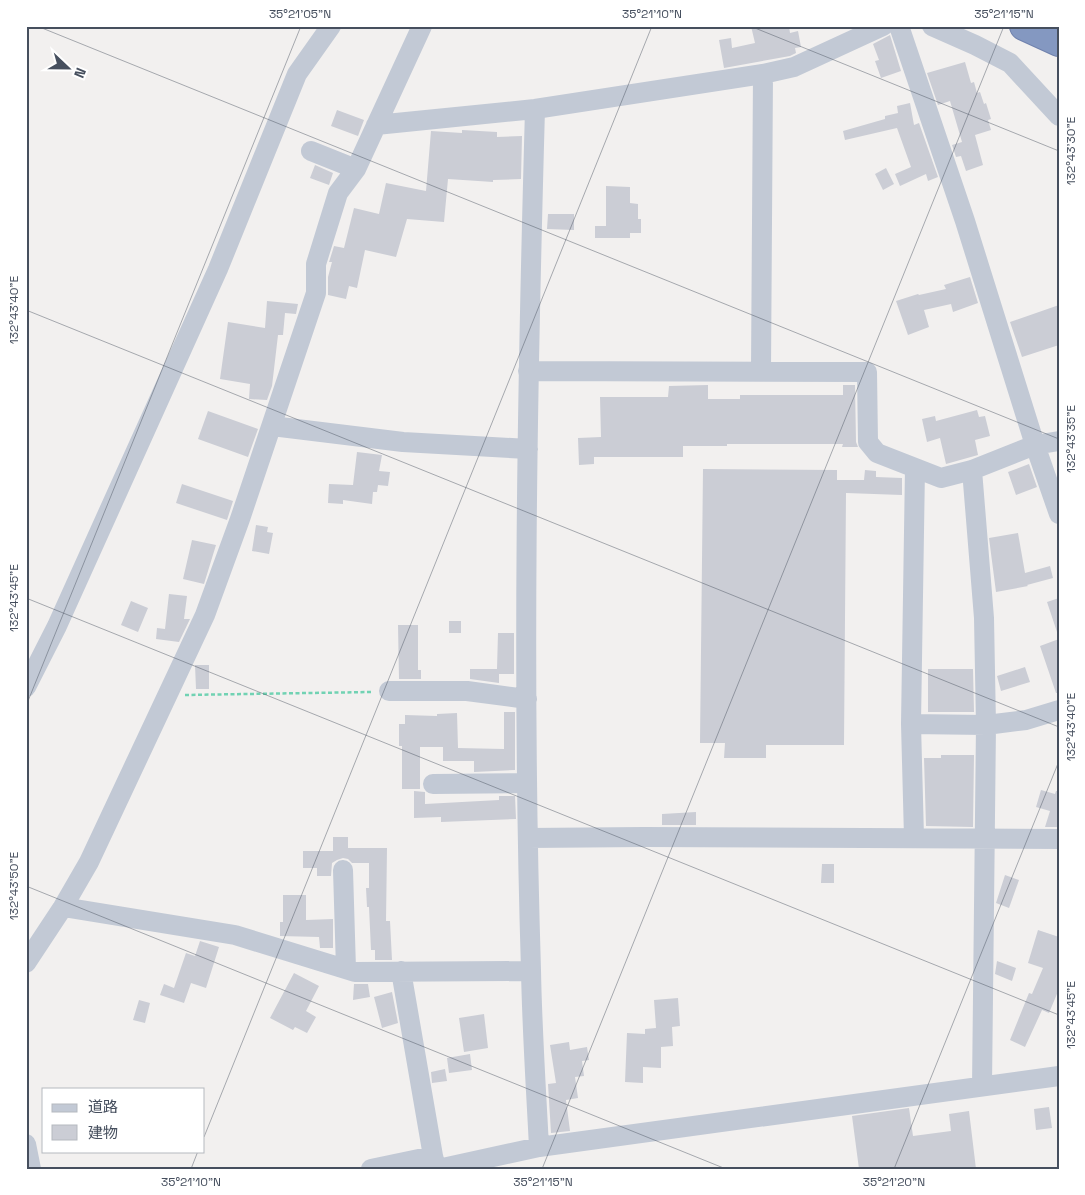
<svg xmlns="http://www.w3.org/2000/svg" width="1085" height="1195" font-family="'Space Grotesk','Noto Sans JP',sans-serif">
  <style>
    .building { fill: #cbcdd5 }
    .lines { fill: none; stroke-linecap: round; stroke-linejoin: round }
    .highway-casing { stroke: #7082ad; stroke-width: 30 }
    .path { stroke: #71d2b3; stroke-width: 2.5; stroke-dasharray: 4 2.5; stroke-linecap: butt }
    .minor { stroke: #c2c9d5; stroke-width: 20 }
    .highway { stroke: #8498c1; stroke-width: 28 }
    .ticks { fill: none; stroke: #464f5e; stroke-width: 1; stroke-opacity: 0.45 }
    .neatline { fill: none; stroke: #464f5e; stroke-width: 2 }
    .ticks-label { font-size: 12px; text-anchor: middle; fill: #464f5e }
  </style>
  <rect width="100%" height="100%" fill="#f2f0ef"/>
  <path class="building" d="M 751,26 L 789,26 L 790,33 L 798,31 L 801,47 L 795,48 L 796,53 L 790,56 L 724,68 L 719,40 L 731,38 L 732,48 L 755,43 Z
    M 890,35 L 901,71 L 881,78 L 875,61 L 879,60 L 873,44 Z
    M 965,62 L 971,83 L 974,82 L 977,93 L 980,92 L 984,104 L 986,103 L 991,119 L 988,120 L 991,130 L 975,135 L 983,165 L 966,171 L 961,156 L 956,157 L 952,145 L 962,142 L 950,101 L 938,105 L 927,73 Z
    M 910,103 L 914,125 L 919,123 L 938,177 L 928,181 L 926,174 L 900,186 L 895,174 L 911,167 L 897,128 L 845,140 L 843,131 L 885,119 L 885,116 L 898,113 L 897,106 Z
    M 337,110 L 364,120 L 358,136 L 331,126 Z
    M 462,130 L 497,132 L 497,137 L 522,136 L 521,179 L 493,180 L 493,182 L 448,179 L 444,222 L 407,219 L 396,257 L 365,250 L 357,288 L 349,286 L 346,299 L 328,295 L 328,277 L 332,262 L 329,262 L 330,259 L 334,246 L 344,248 L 354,208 L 379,214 L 386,183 L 426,191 L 431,131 L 462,133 Z
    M 315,165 L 333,173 L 329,185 L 310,178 Z
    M 886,168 L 894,184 L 883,190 L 875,174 Z
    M 606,186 L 630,187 L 630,203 L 638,204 L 638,219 L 641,219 L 641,233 L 630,233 L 630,238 L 595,238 L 595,226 L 606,226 Z
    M 548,214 L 574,214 L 574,230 L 547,229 Z
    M 970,277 L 978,303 L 953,312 L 951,304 L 924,310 L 929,327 L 908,335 L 896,301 L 918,294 L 919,295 L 946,289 L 944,285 Z
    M 267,301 L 298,304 L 296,314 L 285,313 L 283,335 L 278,335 L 272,386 L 267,400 L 249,399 L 250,384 L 220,379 L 228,322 L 265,328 Z
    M 1059,305 L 1059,345 L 1022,357 L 1010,322 Z
    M 708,385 L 708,399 L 740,399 L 740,395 L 843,395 L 843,385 L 855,385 L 856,442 L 858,447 L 842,447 L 843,444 L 727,444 L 727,446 L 683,446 L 683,457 L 594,457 L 594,464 L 579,465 L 578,438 L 601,437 L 600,397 L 668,397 L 669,386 Z
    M 977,410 L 979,417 L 985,416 L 990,436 L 975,440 L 978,455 L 946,464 L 940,438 L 927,442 L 922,419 L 935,416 L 936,421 Z
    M 208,411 L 258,429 L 248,457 L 198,439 Z
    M 357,452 L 382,455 L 379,471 L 390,472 L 388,486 L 378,485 L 377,492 L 373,492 L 372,504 L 343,500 L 343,504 L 328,503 L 329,484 L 353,485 Z
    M 1029,464 L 1037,487 L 1016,495 L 1008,472 Z
    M 703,469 L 837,470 L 837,480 L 864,480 L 865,470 L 876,471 L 876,477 L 902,478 L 902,495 L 846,493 L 844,745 L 766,745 L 766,758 L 724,758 L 725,743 L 700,743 Z
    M 182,484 L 233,501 L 227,520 L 176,503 Z
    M 256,525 L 268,527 L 267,532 L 273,533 L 269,554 L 252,551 Z
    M 1018,533 L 1025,573 L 1050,566 L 1053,578 L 1027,585 L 1028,586 L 996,592 L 989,538 Z
    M 192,540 L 216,545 L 204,584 L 183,579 Z
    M 169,594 L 187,596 L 184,619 L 190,619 L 179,642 L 156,639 L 157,628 L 165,629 Z
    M 1059,598 L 1059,632 L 1057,632 L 1047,602 Z
    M 131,601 L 148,608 L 138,632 L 121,625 Z
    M 449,621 L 461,621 L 461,633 L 449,633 Z
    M 398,625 L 418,625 L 418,670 L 421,670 L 421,679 L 399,679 Z
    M 498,633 L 514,633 L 514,674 L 499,674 L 499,683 L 470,679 L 470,669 L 497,669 Z
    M 1059,639 L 1059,693 L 1056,693 L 1040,646 Z
    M 195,665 L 209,665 L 209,689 L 196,689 Z
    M 1025,667 L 1030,682 L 1001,691 L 997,676 Z
    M 928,669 L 973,669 L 974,712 L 928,712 Z
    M 504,712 L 515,712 L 515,770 L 474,772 L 474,761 L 443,761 L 443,747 L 420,747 L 420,789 L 402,789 L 402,746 L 399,746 L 399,724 L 405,724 L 405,715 L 437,716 L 437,714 L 457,713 L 458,748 L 504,749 Z
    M 941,755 L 974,755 L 973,827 L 926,826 L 924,758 L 941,758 Z
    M 1041,790 L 1055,794 L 1056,791 L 1059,791 L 1059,827 L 1045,827 L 1050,811 L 1036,807 Z
    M 414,791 L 425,792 L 425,804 L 499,800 L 499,796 L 515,796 L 516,819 L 441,822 L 441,817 L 414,818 Z
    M 696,812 L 696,825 L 662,825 L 662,814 Z
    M 333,837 L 348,837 L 348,848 L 387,848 L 386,921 L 390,921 L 392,960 L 375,960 L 375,950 L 371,950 L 369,907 L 367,907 L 366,888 L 369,888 L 369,863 L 352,863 L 348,859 L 343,858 L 337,860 L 332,863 L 331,876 L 317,876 L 317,868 L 303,868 L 303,851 L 333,851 Z
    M 822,864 L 834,864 L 834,883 L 821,883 Z
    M 1005,875 L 1019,880 L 1009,908 L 996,903 Z
    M 283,895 L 306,895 L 306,920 L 333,919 L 333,948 L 320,948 L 319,937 L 280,936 L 280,922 L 283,922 Z
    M 1038,930 L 1059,937 L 1059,989 L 1049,1013 L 1042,1010 L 1025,1047 L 1010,1040 L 1029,993 L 1032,994 L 1043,968 L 1028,963 Z
    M 200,941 L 219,947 L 206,988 L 191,983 L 184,1003 L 160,995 L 164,984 L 174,988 L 186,953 L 195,956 Z
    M 997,961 L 1016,968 L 1012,981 L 995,974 Z
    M 294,973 L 319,986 L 306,1011 L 316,1017 L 307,1033 L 295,1027 L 293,1030 L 270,1018 Z
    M 354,984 L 368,984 L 370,997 L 353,1000 Z
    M 392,992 L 398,1023 L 382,1028 L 374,997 Z
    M 678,998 L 680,1026 L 672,1027 L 673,1046 L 661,1047 L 661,1068 L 643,1067 L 643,1083 L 625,1082 L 627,1033 L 645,1034 L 645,1029 L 656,1028 L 654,1000 Z
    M 139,1000 L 150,1003 L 145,1023 L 133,1020 Z
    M 484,1014 L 488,1048 L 464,1052 L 459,1018 Z
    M 569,1042 L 570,1050 L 587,1047 L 589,1060 L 582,1061 L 584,1076 L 575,1077 L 578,1098 L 566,1100 L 570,1131 L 551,1133 L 548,1084 L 556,1083 L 550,1045 Z
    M 470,1054 L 472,1070 L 449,1073 L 447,1058 Z
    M 445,1069 L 447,1081 L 432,1083 L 431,1072 Z
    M 1049,1107 L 1052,1128 L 1036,1130 L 1034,1109 Z
    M 909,1108 L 913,1136 L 951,1131 L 949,1114 L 969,1111 L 976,1169 L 859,1169 L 852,1116 Z"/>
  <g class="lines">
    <defs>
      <path id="highway" d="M 1024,26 L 1059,42"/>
    </defs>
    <use href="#highway" class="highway-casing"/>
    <path class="path" d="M 185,695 L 372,692"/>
    <path class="minor" d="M 899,26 L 965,221 L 1035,445 L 1059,514
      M 932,26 L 975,45 L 1010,63 L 1059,116
      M 535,109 C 527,395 522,683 531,970 C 532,1029 536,1088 539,1147
      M 376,125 L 535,109 L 763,74 L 794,67 L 883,26
      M 311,151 L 356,169
      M 528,371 L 867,372 L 868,442 L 877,453 L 941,478 L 972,470 L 1035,445 L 1059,441
      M 761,371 L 763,74
      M 272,426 L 403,442 L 528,449
      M 972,470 L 984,618 L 986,725 L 982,1087
      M 26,687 L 57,626 L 218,269 L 297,74 L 331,26
      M 389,691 L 467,691 L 527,699
      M 911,724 L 986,725 L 1026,720 L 1059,710
      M 433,784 L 527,783
      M 914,837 L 911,724 L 915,468
      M 528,838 L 644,837 L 1059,839
      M 343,870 L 346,969
      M 63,907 L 235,935 L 355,972 L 531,971
      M 26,963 L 63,907 L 89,862 L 205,615 L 240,519 L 316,293 L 316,264 L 338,193 L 356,169 L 422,26
      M 401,971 L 433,1156
      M 26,1144 L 31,1169
      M 371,1169 L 433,1156 L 436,1168
      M 438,1169 L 539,1147 L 1059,1076"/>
    <use href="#highway" class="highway"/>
  </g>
  <path class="ticks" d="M 37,26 L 1059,439M 750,26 L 1059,151M 26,310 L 1059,727M 26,598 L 1059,1015M 26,706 L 301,26M 26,886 L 726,1169M 204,1137 L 652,26M 191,1169 L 198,1151M 542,1169 L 1004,26M 894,1169 L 1059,761"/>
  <rect width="1085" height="1195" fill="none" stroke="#ffffff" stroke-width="55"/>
  <rect x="42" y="1088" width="162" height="65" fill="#ffffff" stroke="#b5b9bf"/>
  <rect x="52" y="1104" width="25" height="8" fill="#c2c9d5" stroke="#b5b9bf"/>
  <text x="88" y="1112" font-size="15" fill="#464f5e">道路</text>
  <rect x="52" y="1125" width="25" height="15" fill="#cbcdd5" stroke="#b5b9bf"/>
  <text x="88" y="1138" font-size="15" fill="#464f5e">建物</text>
  <g transform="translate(68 68) rotate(112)" stroke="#ffffff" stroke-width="4" paint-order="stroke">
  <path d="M0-4L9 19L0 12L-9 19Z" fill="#464f5e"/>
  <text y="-8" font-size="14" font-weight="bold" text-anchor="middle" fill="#464f5e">N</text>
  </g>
  <rect x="28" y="28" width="1030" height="1140" class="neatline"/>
  <g class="ticks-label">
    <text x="300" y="18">35°21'05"N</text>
    <text x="652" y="18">35°21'10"N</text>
    <text x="1004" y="18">35°21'15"N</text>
    <text transform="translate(1071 151) rotate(-90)" y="4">132°43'30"E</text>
    <text transform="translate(14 310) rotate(-90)" y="4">132°43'40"E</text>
    <text transform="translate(1071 439) rotate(-90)" y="4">132°43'35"E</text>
    <text transform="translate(14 598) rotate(-90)" y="4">132°43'45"E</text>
    <text transform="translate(1071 727) rotate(-90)" y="4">132°43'40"E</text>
    <text transform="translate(14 886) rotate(-90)" y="4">132°43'50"E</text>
    <text transform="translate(1071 1015) rotate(-90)" y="4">132°43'45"E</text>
    <text x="191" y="1186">35°21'10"N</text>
    <text x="543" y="1186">35°21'15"N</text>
    <text x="894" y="1186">35°21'20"N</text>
  </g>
</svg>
